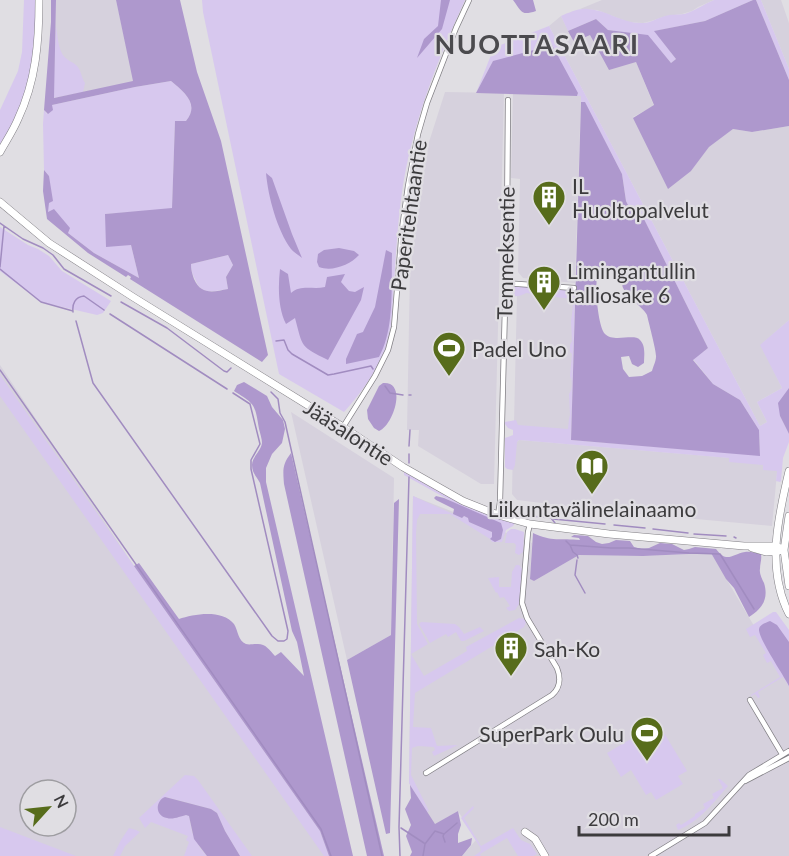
<svg xmlns="http://www.w3.org/2000/svg" width="789" height="856" font-family="Lato,sans-serif">
  <style>
    .built { fill: #d6d1dd; fill-rule: evenodd }
    .green { fill: #d7c8ee }
    .forest { fill: #ae98cd; fill-rule: evenodd }
    .lines { fill: none; stroke-linecap: round; stroke-linejoin: round }
    .stream { stroke: #a18cc0; stroke-width: 1.5 }
    .street-casing { stroke: #817f84; stroke-width: 6 }
    .secondary-casing { stroke: #817f84; stroke-width: 8 }
    .street { stroke: #fff; stroke-width: 4.5 }
    .secondary { stroke: #fff; stroke-width: 7 }
    .labels { text-anchor: middle; dominant-baseline: central; stroke-width: 4.5; stroke-linejoin: round; paint-order: stroke }
    .poi-label { font-size: 21px; fill: #3c3b3d; stroke: #e0dee3; text-anchor: start }
    .street-label { font-size: 21px; fill: #3c3b3d; stroke: #e0dee3 }
    .district-label { font-size: 27px; font-weight: bold; letter-spacing: 1.5px; fill: #4b4a4e; stroke: #e0dee3 }
  </style>
  <rect width="100%" height="100%" fill="#e0dee3"/>
  <path class="built" d="M 56,0 L 116,0 L 134,82 L 53,98 Z
    M 602,0 L 714,0 L 698,7 L 692,11 L 682,14 L 666,16 L 651,21 L 643,23 L 628,22 L 597,10 L 580,9 Z
    M 761,0 L 781,0 L 789,23 L 789,69 Z
    M 561,16 L 574,42 L 590,34 L 636,62 L 654,106 L 633,117 L 691,171 L 709,147 L 733,129 L 752,132 L 789,126 L 789,320 L 761,345 L 782,388 L 757,402 L 767,422 L 760,426 L 549,26 Z
    M 445,92 L 504,93 L 494,484 L 481,484 L 418,446 L 419,430 L 407,430 L 410,270 L 422,183 L 429,142 Z
    M 513,93 L 581,96 L 575,283 L 523,278 L 518,272 L 520,179 L 511,178 Z
    M 523,290 L 575,295 L 571,433 L 519,429 L 514,423 L 517,295 Z
    M 0,365 L 134,566 L 327,856 L 0,856 ZM 30,790 L 66,790 L 66,826 L 30,826 Z
    M 291,412 L 394,478 L 391,635 L 347,660 Z
    M 519,440 L 778,462 L 772,526 L 609,511 L 517,500 L 512,494 L 513,445 Z
    M 413,496 L 532,543 L 530,578 L 534,581 L 579,555 L 643,556 L 711,553 L 789,685 L 789,856 L 462,856 L 476,840 L 458,811 L 435,825 L 409,783 Z"/>
  <path class="green" d="M 24,0 L 36,0 C 36,22 36,44 32,65 C 27,94 14,121 0,147 L 0,110 L 18,71 L 22,52 Z
    M 202,0 L 465,0 C 437,62 415,116 403,185 C 398,218 396,251 394,284 C 392,307 393,330 384,352 C 375,374 360,394 344,412 L 279,374 L 203,12 Z
    M 714,0 L 753,0 L 705,21 L 655,31 L 676,59 L 671,63 L 648,36 L 608,30 L 596,19 L 568,31 L 561,16 C 569,13 578,8 588,9 C 607,10 623,24 643,23 C 651,23 657,18 665,16 C 671,14 678,15 684,14 C 693,12 704,4 714,0 Z
    M 756,0 L 761,0 L 789,69 L 789,80 Z
    M 56,26 C 58,37 58,53 67,59 C 70,62 73,62 76,65 C 81,69 81,77 85,83 L 83,92 L 53,98 Z
    M 549,26 L 760,426 L 767,422 L 757,402 L 782,388 L 760,345 L 789,320 L 789,388 L 780,416 L 789,434 L 789,442 L 783,458 L 781,481 L 780,482 L 776,481 L 777,471 L 763,470 L 763,465 L 729,462 L 729,458 L 519,440 L 517,442 L 515,465 L 513,470 L 507,469 L 505,467 L 505,438 L 513,435 L 513,430 L 508,428 L 505,424 L 505,422 L 516,420 L 518,425 L 568,429 L 569,419 L 570,415 L 569,394 C 572,390 573,381 570,376 L 572,354 L 570,352 L 570,345 L 572,341 L 571,321 L 573,307 L 571,299 L 526,293 C 521,296 514,298 509,294 L 508,290 L 514,286 L 575,291 L 571,440 L 760,455 L 759,430 L 740,400 L 713,384 L 693,359 L 708,348 L 643,217 L 637,217 L 631,211 L 626,201 L 622,174 L 585,103 L 581,102 L 581,96 L 577,96 L 578,93 L 493,61 L 476,93 L 491,55 L 498,46 Z
    M 171,81 C 184,92 200,104 186,121 L 175,121 L 172,209 L 105,214 L 131,245 L 139,278 L 94,253 L 68,233 L 48,212 L 49,176 L 44,170 L 43,124 L 44,110 L 47,114 L 52,105 L 135,87 Z
    M 0,227 L 28,245 L 38,249 L 49,256 L 62,271 L 111,301 L 103,313 L 97,315 L 41,302 L 0,271 Z
    M 228,255 L 233,265 L 226,277 L 228,289 C 214,291 201,296 195,279 C 192,273 191,270 191,264 Z
    M 0,375 L 320,831 L 329,856 L 324,856 L 0,396 Z
    M 404,471 C 439,492 475,513 515,523 L 513,526 L 506,530 L 502,542 L 492,542 L 490,539 L 450,514 L 420,514 L 417,520 L 416,533 L 417,624 L 428,644 L 411,654 L 424,676 L 467,651 L 466,647 L 519,618 L 524,619 L 526,622 L 524,627 L 415,693 L 413,727 L 431,728 L 437,746 L 458,745 L 434,756 L 432,752 L 435,750 L 434,747 L 418,746 L 412,748 L 411,775 L 429,811 L 427,812 L 409,783 L 413,496 L 462,518 L 464,516 L 468,518 L 470,522 L 492,532 L 492,537 L 499,541 L 502,537 L 458,505 L 404,475 Z
    M 515,529 L 524,532 L 523,552 L 519,555 L 515,553 L 516,545 L 514,543 L 505,543 L 507,532 L 511,529 Z
    M 516,565 L 519,565 L 522,569 L 519,604 L 515,610 L 509,611 L 506,608 L 510,606 L 504,597 L 500,598 L 497,592 L 496,593 L 488,578 L 499,577 L 499,587 L 511,587 L 512,572 Z
    M 773,612 L 776,612 L 789,630 L 789,687 L 783,677 L 758,692 L 760,697 L 758,698 L 755,694 L 751,696 L 751,695 L 780,677 L 771,661 L 767,663 L 763,655 L 766,653 L 755,635 L 750,637 L 746,629 Z
    M 421,622 L 455,624 L 459,627 L 464,634 L 480,627 L 484,631 L 464,641 L 461,641 L 456,632 L 448,637 L 446,634 L 430,643 L 419,624 Z
    M 658,723 L 687,771 L 678,776 L 683,784 L 656,800 L 651,792 L 646,795 L 631,770 L 621,777 L 607,753 Z
    M 185,775 L 194,776 L 198,780 L 252,856 L 240,856 L 225,831 L 217,813 L 211,809 L 166,797 L 174,818 L 186,815 L 189,816 L 192,832 L 200,848 L 207,856 L 184,856 L 189,842 L 186,840 L 188,836 L 151,822 L 145,828 L 139,818 Z
    M 718,779 L 720,779 L 728,786 C 714,802 699,822 678,830 L 676,825 L 679,823 L 681,825 L 695,816 L 695,814 L 705,808 L 703,804 L 714,798 L 712,794 L 723,788 Z
    M 473,806 L 474,808 L 464,818 L 481,846 L 513,828 L 521,840 L 530,844 L 537,854 L 533,856 L 518,856 L 507,838 L 480,854 L 481,856 L 474,856 L 481,851 L 480,847 L 461,818 Z
    M 0,827 L 76,856 L 0,856 Z
    M 129,828 L 136,830 L 140,832 L 125,846 L 120,856 L 113,856 L 121,840 Z"/>
  <path class="forest" d="M 51,0 L 56,0 L 54,98 L 133,81 L 116,0 L 180,0 L 197,72 L 221,141 L 268,355 L 262,362 L 130,279 L 131,277 L 128,275 L 126,277 L 88,253 L 47,219 L 43,191 L 44,170 L 49,176 L 53,201 L 49,203 L 48,212 L 54,209 L 70,228 L 68,233 L 94,253 L 139,278 L 131,245 L 106,247 L 105,214 L 172,208 L 175,121 L 186,121 C 200,104 184,92 171,81 L 135,87 L 52,105 L 53,110 L 48,114 L 44,110 L 51,22 ZM 228,255 L 233,265 L 226,277 L 228,289 C 213,292 201,295 194,279 C 192,273 191,270 191,264 Z
    M 441,0 L 450,0 L 442,29 L 417,58 L 424,39 L 438,26 Z
    M 513,0 L 533,0 L 536,11 C 521,16 522,12 513,0 Z
    M 753,0 L 756,0 L 789,80 L 789,126 L 752,132 L 733,129 L 709,147 L 691,171 L 668,189 L 633,118 L 654,105 L 636,62 L 609,70 L 590,35 L 574,42 L 568,31 L 596,19 L 608,30 L 648,35 L 671,63 L 676,59 L 654,31 L 705,21 Z
    M 552,45 L 578,93 L 577,96 L 476,93 L 493,61 Z
    M 581,102 L 585,102 L 622,174 L 626,201 L 631,211 L 637,217 L 643,217 L 708,348 L 693,360 L 713,384 L 740,400 L 759,430 L 760,456 L 571,440 ZM 605,268 L 621,269 L 625,273 C 612,291 642,304 647,315 C 648,320 657,353 656,357 C 656,361 653,367 652,371 L 642,376 L 629,377 L 623,369 L 621,357 L 629,356 L 632,364 L 638,367 L 644,363 C 644,356 646,346 640,340 C 634,333 614,343 605,334 C 598,327 595,288 597,279 C 598,275 602,271 605,268 Z
    M 266,173 L 272,178 L 292,234 L 302,258 C 299,255 294,253 291,249 C 277,230 268,196 266,173 Z
    M 339,248 L 354,251 L 359,255 C 350,265 332,272 319,267 L 317,262 L 318,254 L 324,250 Z
    M 386,250 L 392,253 C 391,286 395,328 379,357 L 346,364 L 346,359 L 357,334 L 363,332 L 375,307 Z
    M 280,269 L 288,274 L 291,293 C 301,284 313,290 325,287 L 327,277 L 345,274 L 341,282 L 349,291 L 355,292 L 364,287 L 361,300 L 328,360 C 300,346 303,348 295,318 L 286,324 C 278,308 278,287 280,269 Z
    M 244,382 L 267,396 L 272,407 L 283,420 L 285,429 L 282,443 L 272,454 L 266,468 L 266,482 L 353,856 L 329,856 L 320,831 L 134,566 L 139,563 L 179,619 C 194,614 222,609 234,624 C 238,630 238,641 246,644 C 249,645 253,644 256,644 C 265,643 269,649 275,656 L 281,652 L 304,676 L 297,642 L 292,631 L 260,483 C 257,477 252,473 252,465 C 252,457 261,451 262,443 C 262,439 260,433 259,429 C 255,404 255,404 234,391 L 237,385 Z
    M 383,383 C 408,381 393,426 379,431 L 374,428 L 368,419 L 367,410 L 379,386 Z
    M 789,388 L 789,434 L 780,416 L 778,403 Z
    M 291,453 L 384,856 L 367,856 L 284,484 C 283,470 282,465 291,453 Z
    M 436,496 L 444,498 L 501,523 L 503,530 L 501,539 L 495,542 L 490,539 L 492,537 L 492,532 L 469,522 L 468,518 L 464,516 L 462,518 L 453,514 L 454,509 L 436,500 L 434,498 Z
    M 399,499 L 390,833 L 386,834 L 347,660 L 391,635 L 394,503 Z
    M 533,533 C 551,542 561,538 580,540 L 579,538 L 571,537 L 574,535 L 588,536 L 596,542 L 602,544 L 609,543 L 616,540 L 630,541 L 634,547 L 641,549 L 649,548 L 660,543 L 672,544 L 684,550 L 689,549 L 695,547 L 716,549 C 727,564 732,554 745,552 C 749,551 756,553 761,554 C 762,560 760,563 760,569 C 759,573 762,579 764,583 C 769,599 762,609 749,617 L 734,588 L 726,579 L 711,553 L 643,556 L 579,555 L 534,581 L 530,579 Z
    M 770,621 L 777,625 L 789,642 L 789,686 C 784,676 758,638 759,629 C 760,624 766,623 770,621 Z
    M 410,785 L 435,824 L 458,811 L 461,825 L 458,834 L 458,843 L 472,838 L 471,845 L 462,856 L 410,856 L 412,852 L 406,836 L 411,825 L 405,809 L 411,798 Z
    M 165,797 L 211,809 L 217,813 L 225,831 L 240,856 L 207,856 L 194,839 L 189,816 L 186,815 C 181,816 173,820 167,818 C 155,816 155,801 165,797 Z"/>
  <g class="lines">
    <path class="stream" d="M 0,223 L 23,239 L 43,248 L 53,255 L 64,269 L 111,296
      M 0,267 L 4,226
      M 0,269 L 41,302 L 73,311
      M 121,302 L 167,328 L 224,371 L 227,372 L 231,368
      M 73,312 C 72,304 75,297 84,296 L 104,310
      M 110,314 L 227,389
      M 76,321 L 93,383 L 272,636 L 278,641 L 284,641 L 287,639 L 288,631 L 251,469 L 251,460 L 260,444 L 250,404 L 233,393
      M 276,341 L 284,340 L 288,350 L 292,354 L 328,375 L 334,374 L 371,366 L 373,369
      M 0,370 L 321,829 L 331,856
      M 385,386 L 390,393 L 403,395
      M 271,392 L 278,399 L 280,413 L 285,422 L 382,856
      M 409,395 L 411,395
      M 409,446 L 410,430
      M 409,454 L 409,463
      M 521,514 L 531,516 L 551,518 L 555,523
      M 553,519 L 605,524
      M 614,525 L 645,528
      M 653,529 L 688,533
      M 694,534 L 726,536
      M 734,537 L 736,538
      M 566,541 L 570,545 L 573,552 L 577,555 L 578,558
      M 570,545 L 611,548 L 629,548 L 689,553 L 720,554 L 754,609
      M 577,560 L 575,575 L 585,593
      M 401,828 L 424,843
      M 445,842 L 443,836 L 444,834 L 457,823
      M 400,856 L 399,827 L 409,477
      M 423,856 L 425,844 L 435,831 L 444,834"/>
    <defs>
      <path id="street" d="M 506,283 L 574,288
        M 343,427 L 375,376 L 388,350 L 394,327 L 402,229 L 408,186 L 418,134 L 427,103 L 456,28 L 469,0
        M 498,515 L 500,502 L 507,227 L 508,100
        M 750,700 L 782,754
        M 426,773 L 552,695 C 560,688 561,678 557,668 L 527,618 L 522,603 L 528,532 L 530,524
        M 745,781 L 789,758
        M 651,856 L 705,823 L 749,775 L 789,751"/>
      <path id="secondary" d="M 0,152 C 6,141 13,131 18,119 C 36,81 39,42 39,0
        M 0,202 L 49,243 L 133,297 L 343,427 L 403,467 L 463,501 L 498,515 L 530,524 L 609,534 L 744,546 L 776,546 L 784,550
        M 789,471 C 778,517 766,569 789,614
        M 789,516 L 784,550 L 789,586
        M 752,548 L 766,552 L 779,551
        M 525,832 L 535,839 L 545,856"/>
    </defs>
    <use href="#street" class="street-casing"/>
    <use href="#secondary" class="secondary-casing"/>
    <use href="#street" class="street"/>
    <use href="#secondary" class="secondary"/>
  </g>
  <defs>
    <symbol id="building-pin" viewBox="-11 -11 22 30"><path d="M0 17L-7.5 6A9.5 9.5 0 1 1 7.5 6Z" fill="#576c1b" stroke="#e0dee3"/><path d="M-4-6H4V6H1V3H-1V6H-4ZM-2.5-4.3h1.7v1.8h-1.7ZM.8-4.3h1.7v1.8H.8ZM-2.5-1h1.7V.8h-1.7ZM.8-1h1.7V.8H.8Z" fill="#fff"/></symbol>
    <symbol id="stadium-pin" viewBox="-11 -11 22 30"><path d="M0 17L-7.5 6A9.5 9.5 0 1 1 7.5 6Z" fill="#576c1b" stroke="#e0dee3"/><path d="M0-5a6.5 5 0 1 0 0 10a6.5 5 0 1 0 0-10ZM-3.5-1.8h7v3.6h-7Z" fill="#fff"/></symbol>
    <symbol id="library-pin" viewBox="-11 -11 22 30"><path d="M0 17L-7.5 6A9.5 9.5 0 1 1 7.5 6Z" fill="#576c1b" stroke="#e0dee3"/><path d="M-6-4Q-3-5.5-.7-3.5V5Q-3 3-6 4ZM6-4Q3-5.5 .7-3.5V5Q3 3 6 4Z" fill="#fff"/></symbol>
  </defs>
  <g fill-rule="evenodd">
    <use href="#building-pin" x="530" y="178" width="38" height="52"/>
    <use href="#building-pin" x="525" y="263" width="38" height="52"/>
    <use href="#stadium-pin" x="430" y="329" width="38" height="52"/>
    <use href="#library-pin" x="573" y="447" width="38" height="52"/>
    <use href="#building-pin" x="492" y="629" width="38" height="52"/>
    <use href="#stadium-pin" x="628" y="714" width="38" height="52"/>
  </g>
  <g class="labels">
    <g class="poi-label">
      <text x="572" y="185">IL<tspan x="572" dy="24">Huoltopalvelut</tspan></text>
      <text x="567" y="270">Limingantullin<tspan x="567" dy="24">talliosake 6</tspan></text>
      <text x="472" y="348">Padel Uno</text>
      <text x="592" y="508" text-anchor="middle">Liikuntavälinelainaamo</text>
      <text x="534" y="648">Sah-Ko</text>
      <text x="624" y="733" text-anchor="end">SuperPark Oulu</text>
    </g>
    <g class="street-label">
      <text transform="translate(408 215) rotate(-82)">Paperitehtaantie</text>
      <text transform="translate(505 253) rotate(-89)">Temmeksentie</text>
      <text transform="translate(349 432) rotate(33)">Jääsalontie</text>
    </g>
    <g class="district-label">
      <text x="537" y="43">NUOTTASAARI</text>
    </g>
  </g>
  <g transform="translate(48 808) rotate(63)"><circle r="28" fill="#e0dee3" stroke="#9e9da1" stroke-width="1.5"/>
  <path d="M0-4.5L10 22L0 15L-10 22Z" fill="#576c1b"/>
  <text y="-9" font-size="16" font-weight="bold" text-anchor="middle" fill="#3c3b3d">N</text>
  </g>
  <path d="M579 826v9h150v-9" fill="none" stroke="#3c3b3d" stroke-width="3"/>
  <text x="588" y="826" font-size="18" fill="#3c3b3d" stroke="#e0dee3" stroke-width="4.5" paint-order="stroke">200 m</text>
</svg>
